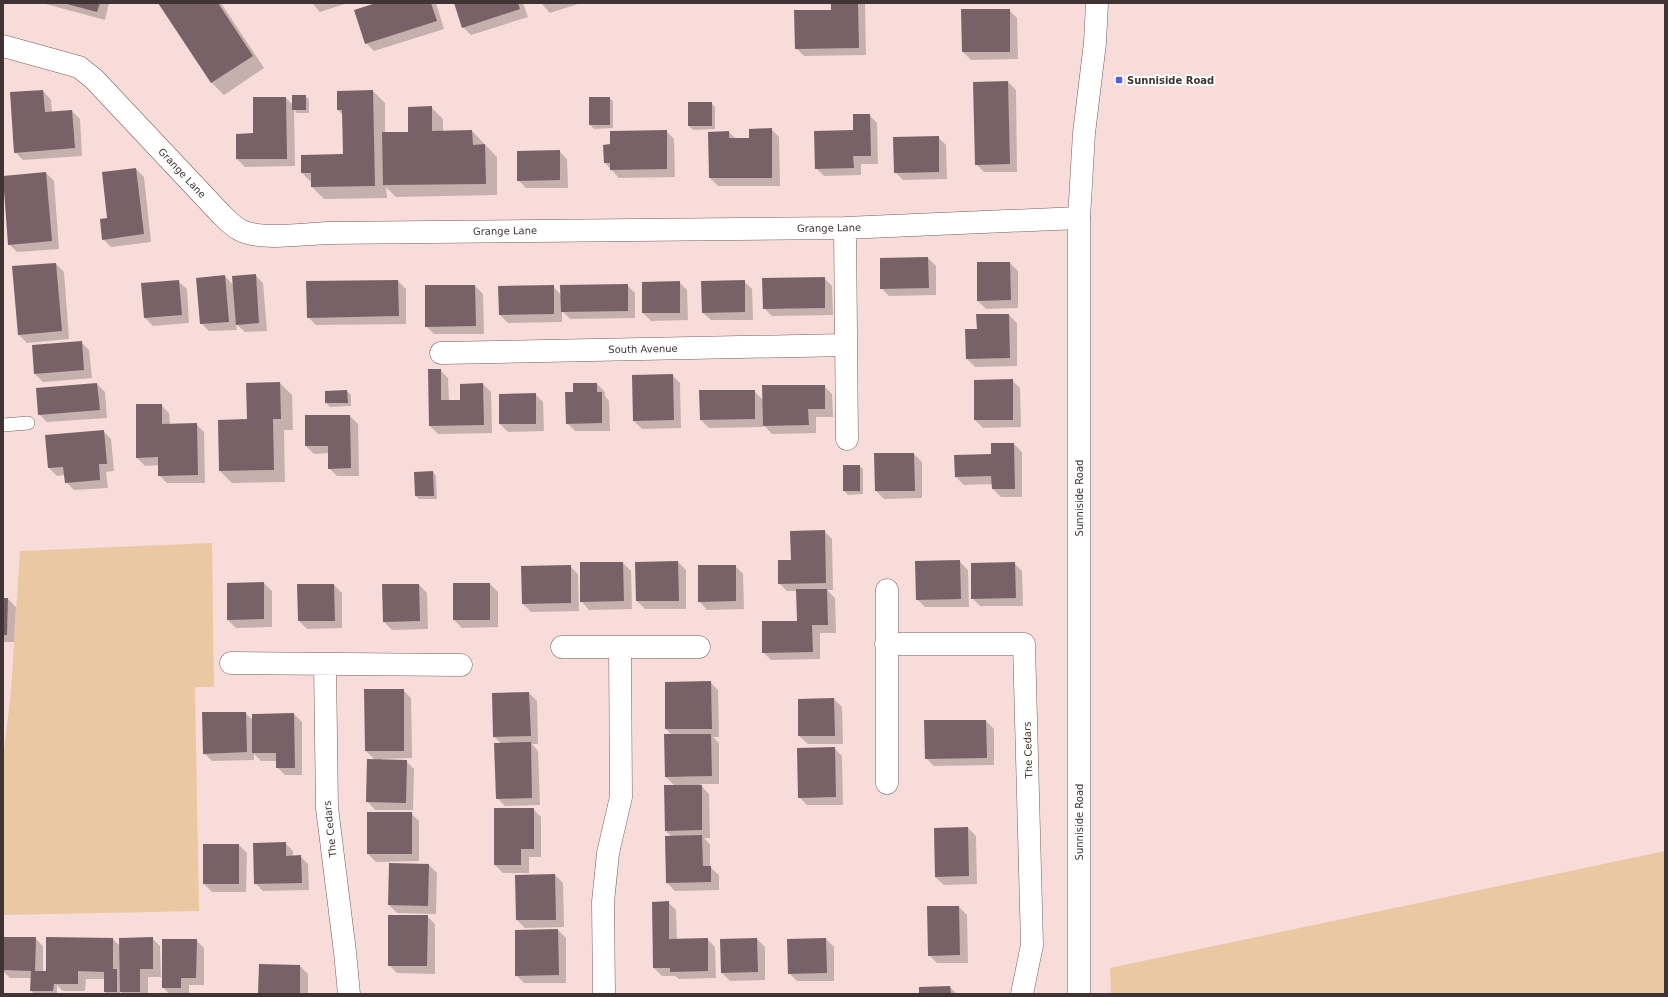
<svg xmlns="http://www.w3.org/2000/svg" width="1668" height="997" font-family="'DejaVu Sans',sans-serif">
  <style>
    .green { fill: #eac8a1 }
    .shadow { fill: #0003 }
    .building { fill: #796267 }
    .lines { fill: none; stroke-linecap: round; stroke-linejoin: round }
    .service-casing { stroke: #765e5c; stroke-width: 14 }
    .minor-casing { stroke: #765e5c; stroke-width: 23 }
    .secondary-casing { stroke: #765e5c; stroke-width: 23 }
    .service { stroke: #fff; stroke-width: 13 }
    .minor { stroke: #fff; stroke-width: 22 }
    .secondary { stroke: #fff; stroke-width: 22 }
    .poi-dot { fill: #5064d9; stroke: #fff; stroke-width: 1.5 }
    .labels { text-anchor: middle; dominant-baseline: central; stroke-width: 4; stroke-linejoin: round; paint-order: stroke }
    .poi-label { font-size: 10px; font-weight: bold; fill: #3f3433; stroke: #fff; text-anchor: start }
    .street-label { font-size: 10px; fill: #3f3433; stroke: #fff }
  </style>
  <rect width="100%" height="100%" fill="#f8dcd9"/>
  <path class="green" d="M 212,543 L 214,687 L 195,687 L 199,911 L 3,915 L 3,759 L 11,692 L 20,551 Z
    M 1665,851 L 1665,994 L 1111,994 L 1110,968 Z"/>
  <path class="shadow" d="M 42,3 L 109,3 L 105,20 Z
    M 159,3 L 221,3 L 264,68 L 224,95 L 212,83 Z
    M 312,3 L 348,3 L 320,12 Z
    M 379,3 L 436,3 L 444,29 L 374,51 L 366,43 Z
    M 455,3 L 523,3 L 528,17 L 471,35 L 463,27 Z
    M 541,3 L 581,3 L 550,13 Z
    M 832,3 L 865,3 L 866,55 L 804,56 L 796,48 L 832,11 Z
    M 1009,10 L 1017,18 L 1018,59 L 971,60 L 963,52 Z
    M 1008,82 L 1016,90 L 1017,172 L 984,172 L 976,164 Z
    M 43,91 L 51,100 L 52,113 L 72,111 L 80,119 L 82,156 L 23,160 L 15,152 Z
    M 373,91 L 385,103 L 385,133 L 409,133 L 431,107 L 443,119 L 443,132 L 472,131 L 497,157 L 497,195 L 396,197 L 386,187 L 387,198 L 324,199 L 312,187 L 312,183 L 302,173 L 344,155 L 343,115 L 338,110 Z
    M 305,96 L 309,99 L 309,113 L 297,113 L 294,110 L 295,166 L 245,167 L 237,159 L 254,134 L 286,98 L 293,105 Z
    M 609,98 L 613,101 L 613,128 L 594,129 L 590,125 Z
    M 711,103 L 715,107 L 715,129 L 693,130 L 689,126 Z
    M 869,115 L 877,123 L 878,164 L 861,164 L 861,175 L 824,176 L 816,168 Z
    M 771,129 L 779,137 L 780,186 L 718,186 L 710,178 L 729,132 L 736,139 L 750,139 Z
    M 666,131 L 674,139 L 675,177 L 619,178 L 605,163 Z
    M 938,137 L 946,145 L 947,179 L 903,180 L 895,172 Z
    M 559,151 L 567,159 L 568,188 L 526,188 L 518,180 Z
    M 136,169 L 144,177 L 151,242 L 111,247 L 103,239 L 108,219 Z
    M 46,173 L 54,181 L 59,249 L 17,252 L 9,244 L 3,177 Z
    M 928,258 L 936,266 L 936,295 L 889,296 L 881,288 Z
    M 1010,263 L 1018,271 L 1018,308 L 986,309 L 978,301 Z
    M 56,264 L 64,272 L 69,339 L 27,343 L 19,335 Z
    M 255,275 L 263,283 L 267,331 L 245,332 L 236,324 L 237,330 L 209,331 L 201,323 L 225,276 L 233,285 Z
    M 824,278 L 832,286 L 833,315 L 772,316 L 764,308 Z
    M 178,281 L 187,289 L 189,323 L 153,326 L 145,318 Z
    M 398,281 L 406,289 L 406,324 L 316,325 L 308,317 Z
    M 744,281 L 752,289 L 753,320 L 711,320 L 702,312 Z
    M 679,282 L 687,290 L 688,320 L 651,321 L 643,313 L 643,283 Z
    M 627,285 L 635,293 L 635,318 L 570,319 L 562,311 L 562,322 L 508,323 L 500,315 L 553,286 L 561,295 Z
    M 475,286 L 483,294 L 484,334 L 434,334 L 426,326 Z
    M 1009,315 L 1017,323 L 1017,366 L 975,367 L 967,359 L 978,330 Z
    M 81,342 L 89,350 L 92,378 L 43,382 L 35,374 Z
    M 440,370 L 448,378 L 449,401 L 461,401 L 483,384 L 491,392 L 492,433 L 438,434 L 430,426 Z
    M 672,375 L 680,383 L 681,428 L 642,429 L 634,421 Z
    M 1012,380 L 1020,388 L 1021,427 L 983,428 L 975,420 Z
    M 280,383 L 292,395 L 293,430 L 284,430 L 285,482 L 232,483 L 220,471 L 248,420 L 247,384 Z
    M 97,384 L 105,392 L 107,418 L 47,422 L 39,414 Z
    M 597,384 L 605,392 L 605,396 L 609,401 L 610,431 L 575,431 L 567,423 L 574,393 Z
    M 824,386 L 832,394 L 833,417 L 816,417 L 816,433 L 772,434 L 763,424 L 763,427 L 709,428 L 701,420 L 754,391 L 763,400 Z
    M 347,391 L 351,395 L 351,406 L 330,407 L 326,403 Z
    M 535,394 L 543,402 L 544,431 L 508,432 L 500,424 Z
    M 161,405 L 169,413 L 170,424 L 196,424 L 204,432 L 205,483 L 167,483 L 159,475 L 159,465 L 145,466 L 137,458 Z
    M 350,416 L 358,424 L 359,476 L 337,476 L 329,468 L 329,453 L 314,454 L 306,446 Z
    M 103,431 L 111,439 L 114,471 L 106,472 L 108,488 L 74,490 L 66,482 L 65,475 L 57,476 L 49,468 Z
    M 1014,444 L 1022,452 L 1022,497 L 1001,497 L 993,489 L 993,484 L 964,485 L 956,477 Z
    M 914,454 L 922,462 L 922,498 L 884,499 L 876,491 Z
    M 859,466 L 863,469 L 863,494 L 848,495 L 844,491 Z
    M 433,472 L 436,476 L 437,499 L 419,499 L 416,496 Z
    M 824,531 L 832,539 L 833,590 L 827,590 L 835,598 L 836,633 L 820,633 L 820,659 L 771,660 L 763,652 L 798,622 L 797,591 L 787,591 L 779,583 L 792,561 Z
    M 678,562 L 686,570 L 686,609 L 645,609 L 637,601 L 636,563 Z
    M 960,562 L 968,570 L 969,607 L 925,607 L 917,599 Z
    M 623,563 L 631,571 L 632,609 L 589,610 L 581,601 Z
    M 1014,563 L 1022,571 L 1023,606 L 980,606 L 972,598 Z
    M 570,566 L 578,574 L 579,611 L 531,612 L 523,604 Z
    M 735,566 L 743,574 L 744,609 L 707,610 L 699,601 Z
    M 264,583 L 272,591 L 272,627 L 236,628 L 228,620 Z
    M 490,584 L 498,592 L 498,627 L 462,628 L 454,620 Z
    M 334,585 L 342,593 L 342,628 L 307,629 L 299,621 Z
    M 383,585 L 419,585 L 427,593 L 428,629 L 392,630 L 384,622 Z
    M 3,599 L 8,599 L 16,607 L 14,642 L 3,642 Z
    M 710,682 L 718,690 L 719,737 L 713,737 L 719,743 L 719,784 L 700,784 L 709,794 L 710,838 L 704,838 L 710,844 L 710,867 L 719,875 L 719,890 L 675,891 L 667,883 L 672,837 L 666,831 L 675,786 L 666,777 L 665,735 L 672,735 L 666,729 Z
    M 403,690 L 411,698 L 412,758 L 382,759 L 382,760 L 406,761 L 414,769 L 413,810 L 375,810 L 367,801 L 375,760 L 366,751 Z
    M 529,693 L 537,701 L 538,744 L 532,744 L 538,751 L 540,805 L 505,806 L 497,798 L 501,743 L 494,737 Z
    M 834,699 L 842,707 L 843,744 L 808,744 L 799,736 L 799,700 Z
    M 245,713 L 253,720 L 294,714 L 302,722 L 302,775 L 285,775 L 277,767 L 277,761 L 261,761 L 254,754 L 254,760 L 212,761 L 204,753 Z
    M 986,721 L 994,729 L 994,765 L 934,766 L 926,758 Z
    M 834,748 L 842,756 L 843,805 L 807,805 L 799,797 Z
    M 533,809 L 541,817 L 541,857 L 529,857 L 529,873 L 503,873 L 495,865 Z
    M 411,813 L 419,821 L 419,861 L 376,862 L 368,854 Z
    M 968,828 L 976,836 L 977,884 L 944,885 L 935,877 Z
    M 285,843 L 293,851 L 293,856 L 300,856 L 308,864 L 309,890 L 263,891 L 255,883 Z
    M 239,845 L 247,853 L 246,892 L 212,892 L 204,884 Z
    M 429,865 L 437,873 L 436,914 L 397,913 L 389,905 Z
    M 555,875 L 563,883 L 564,927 L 525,928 L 517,920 L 516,876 Z
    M 668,902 L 676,910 L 677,940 L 707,939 L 715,947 L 716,978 L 679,979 L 675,976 L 662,976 L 654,968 L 653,903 Z
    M 959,907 L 967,915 L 968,963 L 937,963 L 929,955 Z
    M 427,916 L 435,924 L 435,974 L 397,973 L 389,965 Z
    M 558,930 L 566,938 L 566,983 L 524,983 L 516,975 Z
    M 3,938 L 35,938 L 43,946 L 43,972 L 49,972 L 113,939 L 120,946 L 152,938 L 160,946 L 161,977 L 148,977 L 148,994 L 123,994 L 120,991 L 120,994 L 107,994 L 105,992 L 105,979 L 86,979 L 85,991 L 63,991 L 57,985 L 57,994 L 35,994 L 31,991 L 32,978 L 10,978 L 3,971 Z
    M 757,939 L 765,947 L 765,980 L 730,981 L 722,973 Z
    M 826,939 L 834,947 L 834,981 L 797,981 L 789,973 Z
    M 196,940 L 204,948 L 204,985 L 189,985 L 189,994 L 169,994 L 163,987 Z
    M 300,966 L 308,974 L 308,994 L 259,994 Z
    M 950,987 L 957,994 L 920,994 Z"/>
  <path class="building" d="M 63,3 L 100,3 L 97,12 Z
    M 158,3 L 218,3 L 253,56 L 211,83 Z
    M 376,3 L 431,3 L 437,21 L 365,44 L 354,10 Z
    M 454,3 L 518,3 L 520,9 L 462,28 Z
    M 831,3 L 858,3 L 859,48 L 795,49 L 794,10 L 831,10 Z
    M 961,9 L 1010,9 L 1010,52 L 962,52 Z
    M 1008,81 L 1010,164 L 975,165 L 973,82 Z
    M 43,90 L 45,112 L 72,110 L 75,148 L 14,153 L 10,92 Z
    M 373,90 L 375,186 L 311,187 L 311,173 L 301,173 L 301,155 L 343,154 L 342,110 L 337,110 L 337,91 Z
    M 292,95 L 306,95 L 306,110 L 292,110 Z
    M 253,97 L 286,97 L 287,159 L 236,159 L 236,134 L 253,133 Z
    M 589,97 L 610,97 L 610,125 L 589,125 Z
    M 688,102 L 712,102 L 712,126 L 688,126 Z
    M 432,106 L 432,131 L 472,130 L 473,145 L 485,144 L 486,184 L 383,185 L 382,132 L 408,132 L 408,107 Z
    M 853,114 L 870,114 L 871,156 L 853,156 L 854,168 L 815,169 L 814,131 L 853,130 Z
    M 772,128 L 772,178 L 709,178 L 708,132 L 729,131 L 729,138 L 749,138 L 749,129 Z
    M 667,130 L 667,169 L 610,170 L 610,163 L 604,163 L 603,145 L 610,144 L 610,131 Z
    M 939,136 L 939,172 L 894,173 L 893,137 Z
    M 560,150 L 560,180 L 517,181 L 517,151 Z
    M 136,168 L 144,234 L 102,240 L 100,219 L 107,218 L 102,172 Z
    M 46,172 L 52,241 L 8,245 L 3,176 Z
    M 928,257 L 929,288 L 880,289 L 880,258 Z
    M 977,262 L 1010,262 L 1011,300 L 977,301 Z
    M 56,263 L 62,331 L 18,335 L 12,266 Z
    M 256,274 L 259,323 L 236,325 L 232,276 Z
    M 225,275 L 229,322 L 200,324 L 196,278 Z
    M 825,277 L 825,308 L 763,309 L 762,278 Z
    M 179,280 L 182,315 L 144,318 L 141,283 Z
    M 398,280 L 399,316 L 307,318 L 306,281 Z
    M 745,280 L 745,312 L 702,313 L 701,281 Z
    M 680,281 L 680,313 L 642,313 L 642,282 Z
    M 628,284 L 628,311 L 561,312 L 560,285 Z
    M 425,285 L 475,285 L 476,326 L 425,327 Z
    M 554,285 L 554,314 L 499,315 L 498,286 Z
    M 976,314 L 1009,314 L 1010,358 L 966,359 L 965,329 L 977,329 Z
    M 82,341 L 84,370 L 34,374 L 32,345 Z
    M 428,369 L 441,369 L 441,400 L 460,400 L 460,384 L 483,383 L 484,425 L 429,426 Z
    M 673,374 L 674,420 L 633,421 L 632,375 Z
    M 1013,379 L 1013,420 L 974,420 L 974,380 Z
    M 280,382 L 281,419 L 273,419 L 274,470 L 219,471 L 218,420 L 247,419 L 246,383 Z
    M 97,383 L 100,410 L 38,415 L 36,388 Z
    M 573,383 L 597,383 L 597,392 L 602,392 L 602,423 L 566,424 L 565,392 L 573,392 Z
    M 762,385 L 825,385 L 825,409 L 808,409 L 809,425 L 763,426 Z
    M 347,390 L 348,403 L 325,403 L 325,391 Z
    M 699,390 L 755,390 L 755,419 L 700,420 Z
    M 536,393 L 536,424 L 499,424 L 499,394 Z
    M 136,404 L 162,404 L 162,424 L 197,423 L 198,475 L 158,476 L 158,457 L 136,458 Z
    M 305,415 L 350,415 L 351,468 L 328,469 L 328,446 L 305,446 Z
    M 104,430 L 107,464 L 99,464 L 100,480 L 65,483 L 63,467 L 48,468 L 45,435 Z
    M 991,443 L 1014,443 L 1015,489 L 992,489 L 991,476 L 955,477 L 954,455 L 991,454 Z
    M 874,453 L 914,453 L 915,491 L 875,491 Z
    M 843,465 L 860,465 L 860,491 L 843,491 Z
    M 433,471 L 434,496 L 415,496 L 414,472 Z
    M 825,530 L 826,583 L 778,584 L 778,560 L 791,560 L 790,531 Z
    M 960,560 L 961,599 L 916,600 L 915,561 Z
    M 678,561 L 679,601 L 636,601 L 635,562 Z
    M 580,562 L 623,562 L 624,601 L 580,602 Z
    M 1015,562 L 1016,598 L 971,599 L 971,563 Z
    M 571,565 L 571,603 L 522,604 L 521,566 Z
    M 698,565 L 736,565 L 736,601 L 698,602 Z
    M 264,582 L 264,619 L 227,620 L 227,583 Z
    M 453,583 L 490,583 L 490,620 L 453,620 Z
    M 297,584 L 334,584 L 335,621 L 298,621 Z
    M 382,584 L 419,584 L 420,621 L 383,622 Z
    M 796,589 L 827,589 L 828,625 L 812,625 L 813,652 L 762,653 L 762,621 L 797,621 Z
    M 3,598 L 8,598 L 7,635 L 3,635 Z
    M 711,681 L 712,729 L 665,729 L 665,682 Z
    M 364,689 L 404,689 L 404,751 L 365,751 Z
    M 529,692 L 531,736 L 493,737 L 492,693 Z
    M 834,698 L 835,736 L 798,736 L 798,699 Z
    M 202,712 L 246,712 L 247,752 L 203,754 Z
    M 294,713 L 295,768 L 276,768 L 276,753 L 252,753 L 252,714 Z
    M 924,720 L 986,720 L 987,758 L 925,759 Z
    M 664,734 L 711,734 L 712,776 L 665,777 Z
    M 531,742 L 532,798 L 496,799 L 494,743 Z
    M 835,747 L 836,797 L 798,798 L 797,748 Z
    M 367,759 L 407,760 L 406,803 L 366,802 Z
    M 664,785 L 702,785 L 702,830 L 665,831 Z
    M 494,808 L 534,808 L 534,849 L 521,849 L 521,865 L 494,865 Z
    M 367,812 L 412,812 L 412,854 L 367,854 Z
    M 968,827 L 969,876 L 935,877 L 934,828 Z
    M 702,835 L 703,866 L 711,866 L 711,882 L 666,883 L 665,836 Z
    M 286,842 L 286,856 L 301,855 L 302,883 L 254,884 L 253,843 Z
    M 203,844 L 239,844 L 239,884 L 203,884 Z
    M 389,863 L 429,864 L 428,906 L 388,905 Z
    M 555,874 L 556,920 L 516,920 L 515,875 Z
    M 669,901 L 669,939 L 708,938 L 708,971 L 670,972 L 670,968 L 653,968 L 652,902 Z
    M 927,906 L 959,906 L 960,955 L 928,956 Z
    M 388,915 L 428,915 L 427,966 L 388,966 Z
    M 558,929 L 559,975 L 515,976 L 515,930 Z
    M 3,937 L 36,937 L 35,971 L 46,971 L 46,937 L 113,938 L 113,969 L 117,969 L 117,992 L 104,992 L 104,972 L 78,971 L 78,984 L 54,984 L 53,991 L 30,991 L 31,971 L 3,970 Z
    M 153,937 L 153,969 L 140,969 L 140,992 L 120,992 L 119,938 Z
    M 757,938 L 758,972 L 721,973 L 720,939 Z
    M 826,938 L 827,973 L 788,974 L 787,939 Z
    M 162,939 L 197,939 L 196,978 L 181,978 L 181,988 L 162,988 Z
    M 259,964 L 300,965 L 300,994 L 258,994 Z
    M 950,986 L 951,994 L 919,994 L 919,987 Z"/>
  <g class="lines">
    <defs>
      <path id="service" d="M 3,425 L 28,423"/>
      <path id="minor" d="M 3,46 L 79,67 L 94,79 L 220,213 C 227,220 233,227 242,231 C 262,240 304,234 327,233 L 845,228 L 1079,218
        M 845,228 L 847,439
        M 441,353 L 846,345
        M 887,590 L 887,783
        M 886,644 L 1024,644 L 1032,945 L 1022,994
        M 562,647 L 699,647
        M 231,663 L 461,665
        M 325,664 L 327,808 L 345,952 L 349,994
        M 604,994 L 603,902 L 608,853 L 621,797 L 620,647"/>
      <path id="secondary" d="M 1079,994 L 1079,218 L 1084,133 L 1095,43 L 1097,3"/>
    </defs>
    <use href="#service" class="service-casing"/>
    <use href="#minor" class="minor-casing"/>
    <use href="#secondary" class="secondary-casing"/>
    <use href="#service" class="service"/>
    <use href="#minor" class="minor"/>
    <use href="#secondary" class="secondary"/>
  </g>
  <rect class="poi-dot" x="1115" y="76" width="8" height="8" rx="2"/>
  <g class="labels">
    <g class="poi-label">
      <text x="1127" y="80">Sunniside Road</text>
    </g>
    <g class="street-label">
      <text transform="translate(182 173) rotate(47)">Grange Lane</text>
      <text transform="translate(829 228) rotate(-1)">Grange Lane</text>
      <text transform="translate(505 231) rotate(-1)">Grange Lane</text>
      <text transform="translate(643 349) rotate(-1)">South Avenue</text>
      <text transform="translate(1079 498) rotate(-90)">Sunniside Road</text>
      <text transform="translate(1028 750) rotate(-92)">The Cedars</text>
      <text transform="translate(1079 822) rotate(-90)">Sunniside Road</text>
      <text transform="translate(330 829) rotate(-96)">The Cedars</text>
    </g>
  </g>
  <rect width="1668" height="997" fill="none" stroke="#3f3433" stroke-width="8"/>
</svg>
